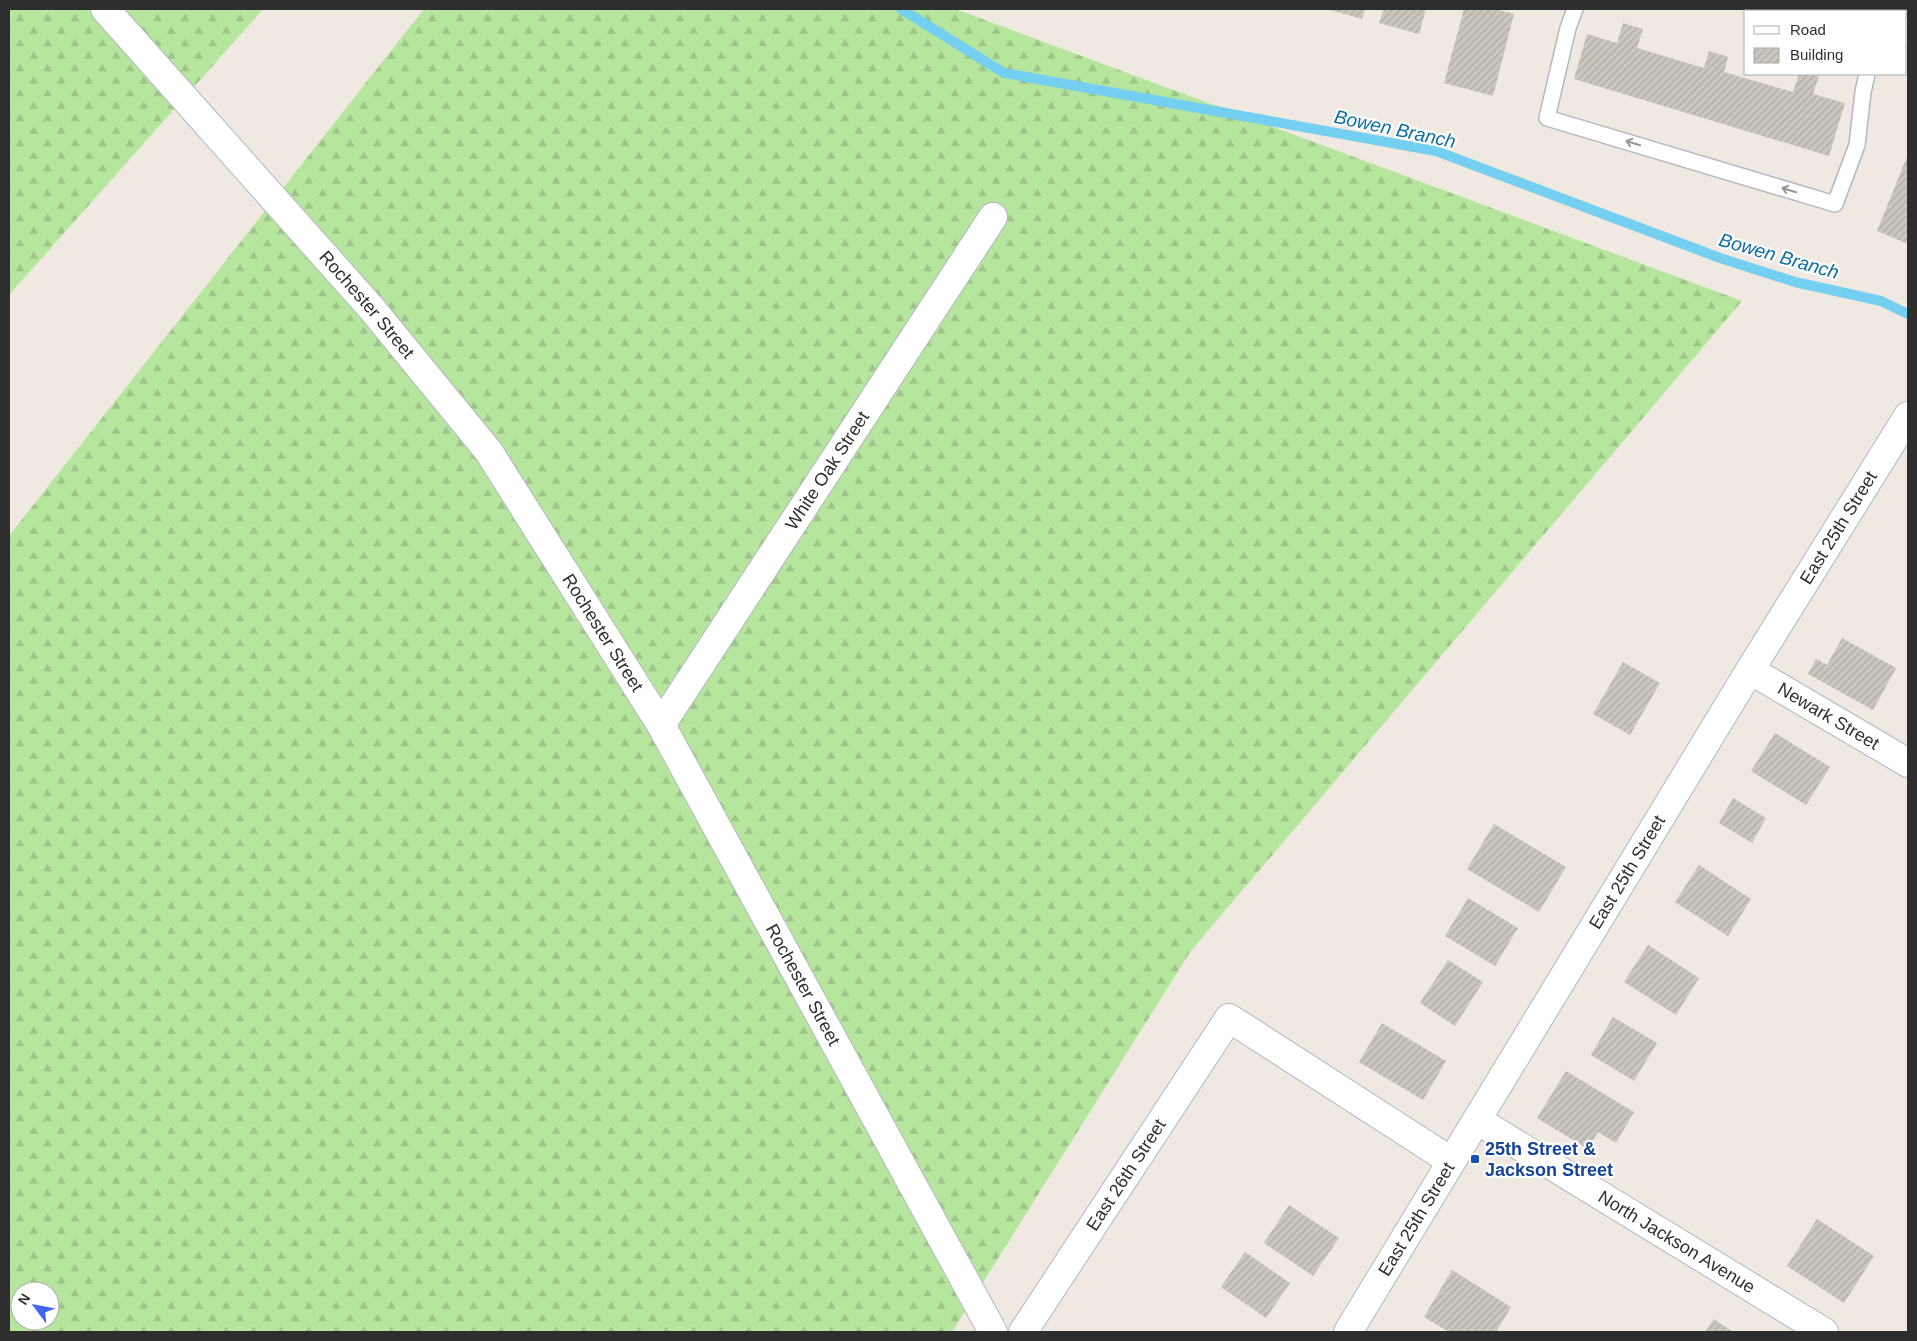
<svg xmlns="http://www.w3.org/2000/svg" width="1917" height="1341" font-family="Arial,sans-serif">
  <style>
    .forest { fill: url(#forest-firs); fill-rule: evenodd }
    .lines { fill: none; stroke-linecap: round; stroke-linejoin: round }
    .stream { stroke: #75cff0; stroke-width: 10 }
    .building { fill: url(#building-hatch) }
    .lane-casing { stroke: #b4b7c1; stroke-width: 18 }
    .street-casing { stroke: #b4b7c1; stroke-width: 30 }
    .secondary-casing { stroke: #b4b7c1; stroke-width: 30 }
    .lane { stroke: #fff; stroke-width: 15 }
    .street { stroke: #fff; stroke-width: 28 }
    .secondary { stroke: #fff; stroke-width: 28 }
    .oneway { stroke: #969696 }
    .transit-dot { fill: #1a4fb4; stroke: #fff; stroke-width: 2 }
    .labels { text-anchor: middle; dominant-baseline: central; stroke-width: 4.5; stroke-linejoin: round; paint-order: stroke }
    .street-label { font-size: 18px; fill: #2e2e2e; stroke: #fff }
    .transit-label { font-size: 18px; font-weight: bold; fill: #164399; stroke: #fff; text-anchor: start }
    .water-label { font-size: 19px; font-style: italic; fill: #0d6fa3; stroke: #fff }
  </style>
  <defs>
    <pattern id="forest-firs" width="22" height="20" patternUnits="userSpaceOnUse" patternTransform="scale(1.25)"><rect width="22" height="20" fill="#b6e59e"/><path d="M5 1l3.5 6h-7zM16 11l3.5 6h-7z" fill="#9dc588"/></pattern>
    <pattern id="building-hatch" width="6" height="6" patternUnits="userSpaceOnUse" patternTransform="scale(1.25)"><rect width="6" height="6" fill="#cbc7bf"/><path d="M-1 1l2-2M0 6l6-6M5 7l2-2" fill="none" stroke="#afaba4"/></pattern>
  </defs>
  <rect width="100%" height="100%" fill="#efe9e1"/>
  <path class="forest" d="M 9,9 L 263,9 L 9,295 Z
    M 424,9 L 955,9 L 1742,301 L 1190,952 L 952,1332 L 9,1332 L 9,536 ZM 20,1291 L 50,1291 L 50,1321 L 20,1321 Z"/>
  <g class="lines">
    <path class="stream" d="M 901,9 L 1004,73 L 1436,151 L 1720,258 L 1795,282 L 1881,301 L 1908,314"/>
  </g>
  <path class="building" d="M 1327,9 L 1365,9 L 1362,19 Z
    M 1384,9 L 1426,9 L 1419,34 L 1379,23 Z
    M 1464,9 L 1495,9 L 1514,14 L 1493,96 L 1444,83 Z
    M 1623,23 L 1643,29 L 1637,48 L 1704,68 L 1709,51 L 1728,57 L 1724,72 L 1793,92 L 1799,74 L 1819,76 L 1813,94 L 1845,103 L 1829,156 L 1574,79 L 1587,34 L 1617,43 Z
    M 1908,154 L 1908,244 L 1877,231 Z
    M 1842,638 L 1896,668 L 1873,710 L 1808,674 L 1816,659 L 1827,665 Z
    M 1623,662 L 1660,683 L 1630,735 L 1593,714 Z
    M 1775,733 L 1830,767 L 1806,805 L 1751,771 Z
    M 1733,798 L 1766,818 L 1752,843 L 1719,823 Z
    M 1494,824 L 1566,867 L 1539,912 L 1467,869 Z
    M 1699,865 L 1751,899 L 1728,936 L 1675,902 Z
    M 1468,898 L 1518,928 L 1495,966 L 1445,936 Z
    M 1648,945 L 1699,978 L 1676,1015 L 1624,982 Z
    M 1448,960 L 1483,982 L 1455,1026 L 1420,1003 Z
    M 1613,1017 L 1657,1043 L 1634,1081 L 1591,1055 Z
    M 1382,1023 L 1446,1061 L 1423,1100 L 1359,1062 Z
    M 1566,1071 L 1634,1112 L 1616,1143 L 1598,1132 L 1588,1149 L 1537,1118 Z
    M 1289,1205 L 1339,1238 L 1313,1276 L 1264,1243 Z
    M 1817,1219 L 1874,1256 L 1844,1303 L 1787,1266 Z
    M 1245,1252 L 1290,1283 L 1266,1318 L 1221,1287 Z
    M 1452,1270 L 1511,1307 L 1496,1332 L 1449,1332 L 1424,1317 Z
    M 1714,1319 L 1733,1332 L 1705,1332 Z"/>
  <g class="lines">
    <defs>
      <path id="lane" d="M 1575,9 L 1568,28 L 1547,118 L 1835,204 L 1857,145 L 1863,92 L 1867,74"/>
      <g id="street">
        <path id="s1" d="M 105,9 L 372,309 L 489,452 L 661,725 L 993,1332"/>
        <path d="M 1824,9 L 1833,11"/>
        <path d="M 1906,31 L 1908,31"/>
        <path id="s2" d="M 1750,670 L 1908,763"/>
        <path id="s3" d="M 661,725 L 993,217"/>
        <path id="s4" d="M 1477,1120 L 1824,1332"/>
        <path id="s5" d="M 1023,1332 L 1229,1018 L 1451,1161"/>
      </g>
      <g id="secondary">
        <path id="s6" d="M 1348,1332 L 1750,670 L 1908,416"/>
      </g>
    </defs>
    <use href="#lane" class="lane-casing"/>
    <use href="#street" class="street-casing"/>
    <use href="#secondary" class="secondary-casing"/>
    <use href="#lane" class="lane"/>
    <use href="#street" class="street"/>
    <use href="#secondary" class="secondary"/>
  </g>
  <defs><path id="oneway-shaft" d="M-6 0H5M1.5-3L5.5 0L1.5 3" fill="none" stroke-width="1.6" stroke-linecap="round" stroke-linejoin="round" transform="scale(1.25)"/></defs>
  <g class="oneway">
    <use href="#oneway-shaft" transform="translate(1633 143) rotate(-163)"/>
    <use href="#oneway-shaft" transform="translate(1789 190) rotate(-163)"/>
  </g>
  <rect class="transit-dot" x="1470" y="1154" width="10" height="10" rx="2.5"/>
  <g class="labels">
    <g class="street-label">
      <text stroke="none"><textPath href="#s1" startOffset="395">Rochester Street</textPath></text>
      <text stroke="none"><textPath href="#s3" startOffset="304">White Oak Street</textPath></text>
      <text stroke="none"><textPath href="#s6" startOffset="942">East 25th Street</textPath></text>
      <text stroke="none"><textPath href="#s1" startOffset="800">Rochester Street</textPath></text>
      <text stroke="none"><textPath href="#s2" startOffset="91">Newark Street</textPath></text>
      <text stroke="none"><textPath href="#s6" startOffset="538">East 25th Street</textPath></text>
      <text stroke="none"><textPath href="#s1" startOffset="1205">Rochester Street</textPath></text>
      <text stroke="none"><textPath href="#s5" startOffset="188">East 26th Street</textPath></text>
      <text stroke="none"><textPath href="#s6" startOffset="132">East 25th Street</textPath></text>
      <text stroke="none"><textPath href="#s4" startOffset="234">North Jackson Avenue</textPath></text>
    </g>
    <g class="transit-label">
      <text x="1485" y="1149">25th Street &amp;<tspan x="1485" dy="21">Jackson Street</tspan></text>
    </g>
    <g class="water-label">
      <text transform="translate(1395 129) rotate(12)">Bowen Branch</text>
      <text transform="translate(1779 256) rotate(16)">Bowen Branch</text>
    </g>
  </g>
  <rect width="1917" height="1341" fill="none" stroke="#2e2e2e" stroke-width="20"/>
  <rect x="1744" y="10" width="162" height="65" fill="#ffffff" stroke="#ababab"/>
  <rect x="1754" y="26" width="25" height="8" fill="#ffffff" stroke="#ababab"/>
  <text x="1790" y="35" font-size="15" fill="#2e2e2e">Road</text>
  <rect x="1754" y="48" width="25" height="15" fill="url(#building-hatch)" stroke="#ababab"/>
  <text x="1790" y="60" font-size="15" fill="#2e2e2e">Building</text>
  <g transform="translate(35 1306) rotate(302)"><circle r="24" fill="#ffffff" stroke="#ababab"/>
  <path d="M0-4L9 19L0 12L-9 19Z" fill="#4264fb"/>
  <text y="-8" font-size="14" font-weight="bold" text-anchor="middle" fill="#2e2e2e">N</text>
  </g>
</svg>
